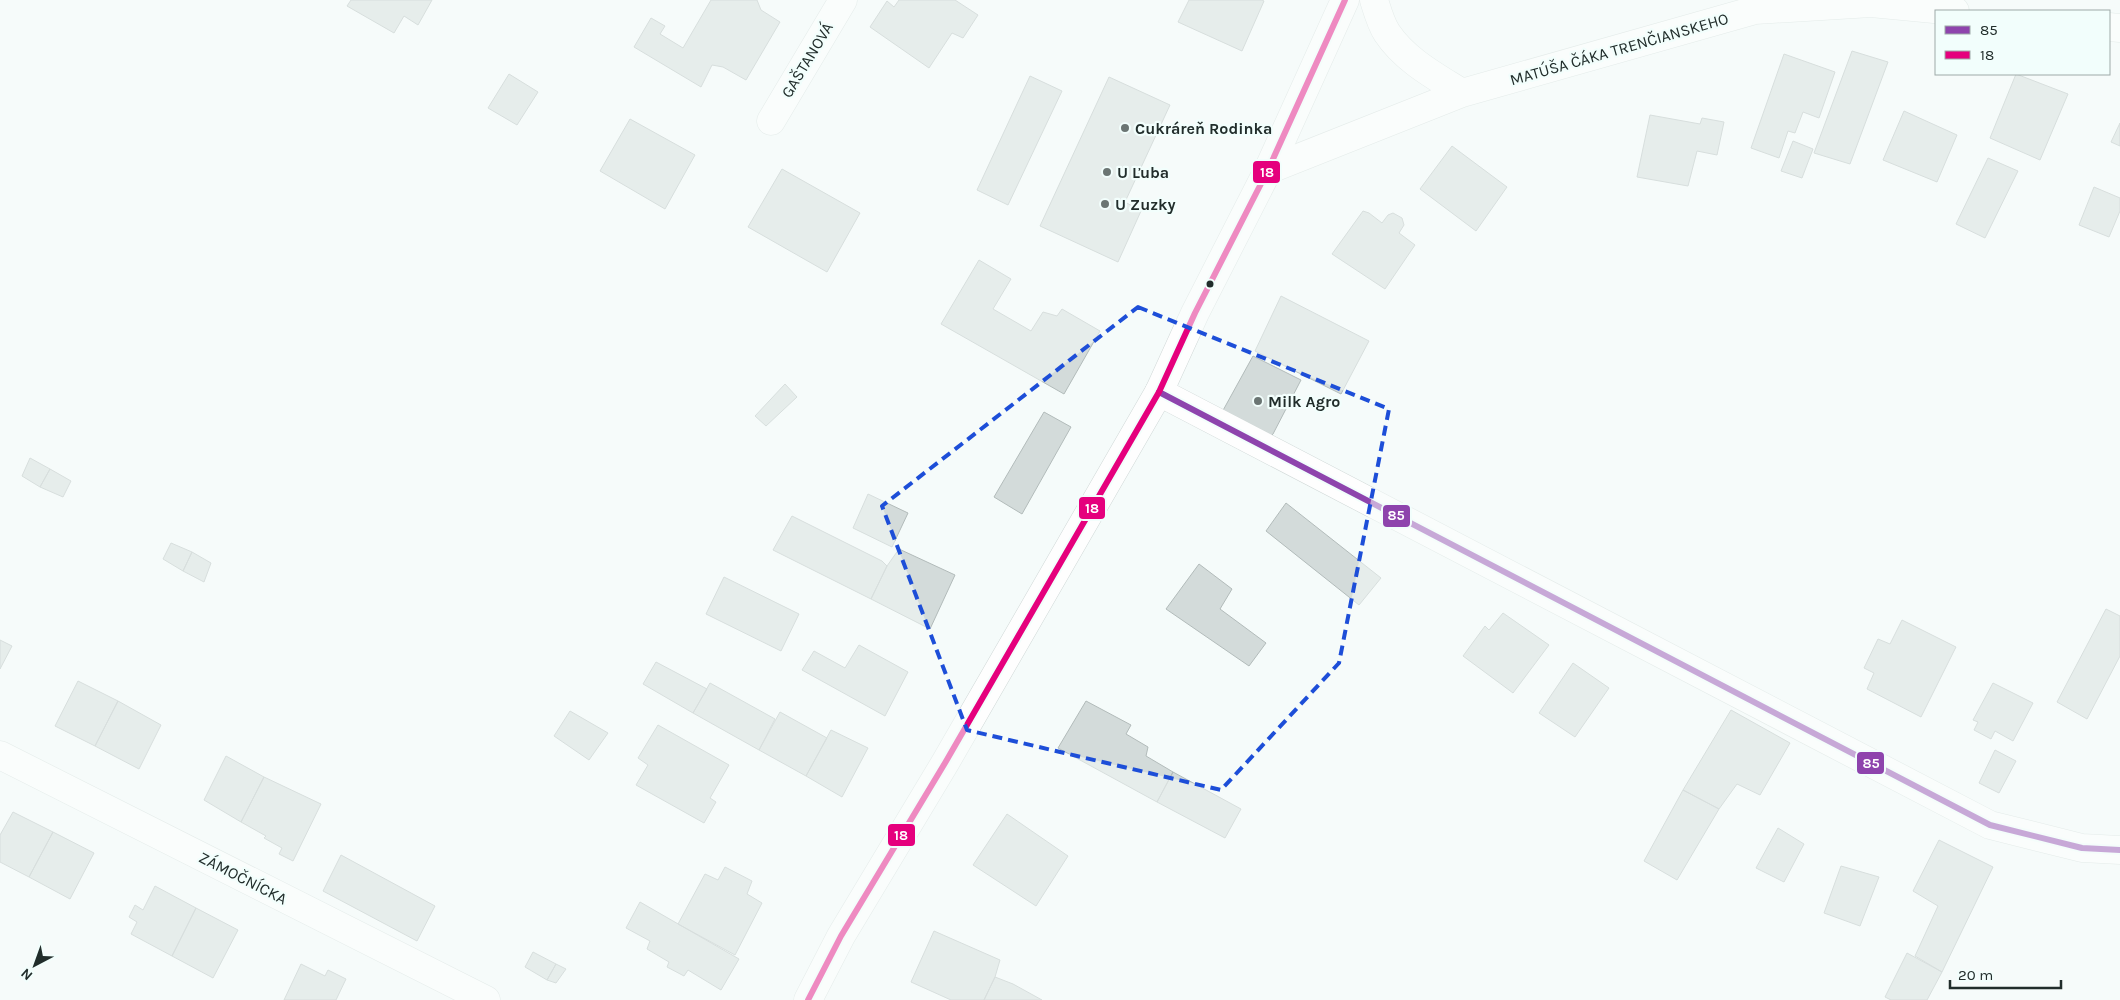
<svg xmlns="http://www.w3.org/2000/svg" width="2120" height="1000" font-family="Karla,sans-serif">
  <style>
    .building { fill: #d3dbda; stroke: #b2bbba }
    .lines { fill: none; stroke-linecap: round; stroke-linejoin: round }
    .minor-casing { stroke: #d0d8d7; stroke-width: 29 }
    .tertiary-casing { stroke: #d0d8d7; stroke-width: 29 }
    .minor { stroke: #fefefe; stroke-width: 28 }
    .tertiary { stroke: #fefefe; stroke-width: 28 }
    .bus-1-casing { stroke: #f2fefc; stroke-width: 10 }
    .bus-2-casing { stroke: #f2fefc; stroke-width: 10 }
    .bus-1 { stroke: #8e44ad; stroke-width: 6 }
    .bus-2 { stroke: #e5007d; stroke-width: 6 }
    .marked { fill: none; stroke: #1d4ed8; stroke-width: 4; stroke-dasharray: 10 6; stroke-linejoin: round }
    .poi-dot { fill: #6b7573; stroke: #f2fefc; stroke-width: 2 }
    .bus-dot { fill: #212d2b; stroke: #f2fefc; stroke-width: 2 }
    .labels { text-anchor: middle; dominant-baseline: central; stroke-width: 4.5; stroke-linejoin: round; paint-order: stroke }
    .street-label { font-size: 16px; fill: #212d2b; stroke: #f2fefc }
    .poi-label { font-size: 16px; font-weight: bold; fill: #212d2b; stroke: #f2fefc; text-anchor: start }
    .line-badge { stroke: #f2fefc; stroke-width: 2 }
    .badge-label { font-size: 14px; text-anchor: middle; font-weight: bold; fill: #fff }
  </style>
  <rect width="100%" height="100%" fill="#f5fbfa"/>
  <path class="building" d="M 351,0 L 432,0 L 418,25 L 404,16 L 394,33 L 347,6 Z
    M 711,0 L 757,0 L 761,10 L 780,22 L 746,80 L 723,67 L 712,65 L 701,87 L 634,47 L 651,18 L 665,26 L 660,34 L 683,48 Z
    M 899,0 L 955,0 L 978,15 L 963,38 L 952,33 L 929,68 L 870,27 L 887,1 L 894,7 Z
    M 1189,0 L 1262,0 L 1264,1 L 1242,51 L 1178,22 Z
    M 1852,51 L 1888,62 L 1850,164 L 1814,153 Z
    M 1784,54 L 1835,72 L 1819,118 L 1803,112 L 1795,133 L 1788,131 L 1779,158 L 1751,148 Z
    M 509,74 L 538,92 L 517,125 L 488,108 Z
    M 2016,74 L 2068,94 L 2040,160 L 1990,138 Z
    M 1030,76 L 1062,91 L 1008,205 L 977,190 Z
    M 1109,77 L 1170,105 L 1125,202 L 1141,211 L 1118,262 L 1040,226 Z
    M 1904,111 L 1957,135 L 1937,182 L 1883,160 Z
    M 1650,115 L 1700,124 L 1702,118 L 1724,122 L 1717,155 L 1697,151 L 1688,186 L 1637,177 Z
    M 630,119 L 695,155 L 665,209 L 600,171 Z
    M 2120,123 L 2120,146 L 2111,142 Z
    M 1793,141 L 1813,149 L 1802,178 L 1781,171 Z
    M 1452,146 L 1507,187 L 1476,231 L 1420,189 Z
    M 1988,158 L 2018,171 L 1985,238 L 1956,224 Z
    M 782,169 L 860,213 L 827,272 L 748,227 Z
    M 2094,187 L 2120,198 L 2120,211 L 2109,237 L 2079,225 Z
    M 1363,211 L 1369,213 L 1382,223 L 1388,215 L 1393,213 L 1402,218 L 1404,225 L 1399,233 L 1415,245 L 1385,289 L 1332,254 Z
    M 979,260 L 1011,279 L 993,309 L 1031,331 L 1043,312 L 1057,316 L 1062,309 L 1100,331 L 1064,394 L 941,324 Z
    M 1281,296 L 1369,341 L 1341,394 L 1255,351 Z
    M 1253,356 L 1301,380 L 1273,434 L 1268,439 L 1221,414 Z
    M 785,384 L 797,397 L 766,426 L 755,416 Z
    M 1044,412 L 1071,427 L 1022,514 L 994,497 Z
    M 30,458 L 50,469 L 40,487 L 22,476 Z
    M 50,469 L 71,481 L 63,497 L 40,487 Z
    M 868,494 L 908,513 L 892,547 L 853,528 Z
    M 1286,503 L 1381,578 L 1359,605 L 1266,531 Z
    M 792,516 L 882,561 L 887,566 L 871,599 L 773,550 Z
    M 171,543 L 192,552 L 183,571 L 163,559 Z
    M 899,549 L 955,575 L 930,629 L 871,599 L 887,566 Z
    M 192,552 L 211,563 L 204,582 L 183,571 Z
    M 1199,564 L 1232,589 L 1220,609 L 1266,643 L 1249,666 L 1166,609 Z
    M 724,577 L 799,614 L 781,651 L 706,614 Z
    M 2106,609 L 2120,616 L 2120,656 L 2087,719 L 2057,702 Z
    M 1503,613 L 1549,645 L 1513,693 L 1463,656 L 1485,626 L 1489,630 Z
    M 1902,620 L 1956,647 L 1921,717 L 1867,689 L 1874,673 L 1864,668 L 1878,639 L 1890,644 Z
    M 0,640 L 12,646 L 0,669 Z
    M 859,645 L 908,672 L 885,716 L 802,670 L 814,651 L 845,668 Z
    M 656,662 L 707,689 L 693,713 L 643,684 Z
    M 1573,663 L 1609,688 L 1575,737 L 1539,713 Z
    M 78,681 L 118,701 L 95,746 L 55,726 Z
    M 710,683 L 775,719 L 759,750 L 693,713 Z
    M 1993,683 L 2033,703 L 2013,741 L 1995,731 L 1991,739 L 1974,730 L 1978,722 L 1973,720 Z
    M 118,701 L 161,725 L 139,769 L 95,746 Z
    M 1086,701 L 1131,725 L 1126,734 L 1148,747 L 1146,756 L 1173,772 L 1157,802 L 1058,748 Z
    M 1731,710 L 1790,743 L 1760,795 L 1737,784 L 1719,809 L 1683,790 Z
    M 570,711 L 608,733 L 589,760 L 554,736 Z
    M 780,712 L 827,738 L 806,776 L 759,750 Z
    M 658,725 L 729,765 L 710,798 L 716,802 L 704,823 L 636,785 L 648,765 L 638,758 Z
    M 831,730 L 868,748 L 842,797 L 806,776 Z
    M 1995,750 L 2016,761 L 1999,793 L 1979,783 Z
    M 226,756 L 264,777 L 241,822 L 204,800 Z
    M 1173,772 L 1241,809 L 1225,838 L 1157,802 Z
    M 264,777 L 321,804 L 293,861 L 279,854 L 282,848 L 264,838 L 266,836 L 241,822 Z
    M 1683,790 L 1719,809 L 1677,880 L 1644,861 Z
    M 13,812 L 53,832 L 29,877 L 0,862 L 0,835 Z
    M 1007,814 L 1068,856 L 1036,906 L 973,865 Z
    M 1778,828 L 1804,844 L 1784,882 L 1756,868 Z
    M 53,832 L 94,853 L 70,899 L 29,877 Z
    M 1939,840 L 1993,867 L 1942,972 L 1915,956 L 1938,906 L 1913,891 Z
    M 341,855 L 435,906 L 417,941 L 323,891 Z
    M 1841,866 L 1879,877 L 1860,926 L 1824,913 Z
    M 725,867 L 752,881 L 747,894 L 762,903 L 735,955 L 678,924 L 705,874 L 718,880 Z
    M 155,886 L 196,908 L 172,956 L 131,934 L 137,922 L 129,917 L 135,905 L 143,910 Z
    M 640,902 L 739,959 L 721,990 L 688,970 L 684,976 L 667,967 L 669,962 L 647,949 L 650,941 L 626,928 Z
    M 196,908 L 238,930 L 213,978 L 172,956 Z
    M 934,931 L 1000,960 L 995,977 L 984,1000 L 951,1000 L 911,982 Z
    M 533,952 L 556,964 L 547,980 L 525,967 Z
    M 1907,953 L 1942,972 L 1927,1000 L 1891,1000 L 1885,997 Z
    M 301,964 L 325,976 L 328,970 L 346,979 L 336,1000 L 284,1000 Z
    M 556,964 L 566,969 L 556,983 L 547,980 Z
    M 995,977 L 1013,984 L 1042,1000 L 984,1000 Z"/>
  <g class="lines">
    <defs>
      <path id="minor" d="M 1374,0 C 1377,10 1381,24 1387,33 C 1405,60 1435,76 1462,93 L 1755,10 L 1871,3 L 1955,11
        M 2109,27 L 2120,28
        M 771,121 L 843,0
        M 1268,170 L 1462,93
        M 1159,392 L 1990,825 L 2082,848 L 2120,850
        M 0,755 L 486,1000"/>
      <path id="tertiary" d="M 808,1000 L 841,936 L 945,763 L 1159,392 L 1195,313 L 1268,170 L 1345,0"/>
    </defs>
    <use href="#minor" class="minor-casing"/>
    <use href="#tertiary" class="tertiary-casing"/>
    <use href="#minor" class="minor"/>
    <use href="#tertiary" class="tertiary"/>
    <defs>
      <path id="bus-1" d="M 1159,392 L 1990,825 L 2082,848 L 2120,850"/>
      <path id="bus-2" d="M 808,1000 L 841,936 L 945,763 L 1159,392 L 1195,313 L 1268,170 L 1345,0"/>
    </defs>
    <use href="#bus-1" class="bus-1-casing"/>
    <use href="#bus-2" class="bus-2-casing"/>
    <use href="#bus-1" class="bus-1"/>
    <use href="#bus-2" class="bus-2"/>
  </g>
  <path d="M0 0H2120V1000H0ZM 1138,307 L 1389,409 L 1339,663 L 1221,790 L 967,730 L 882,506 Z" fill="#f5fbfa" fill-opacity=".55" fill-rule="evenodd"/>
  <path class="marked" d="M 1138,307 L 1389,409 L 1339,663 L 1221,790 L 967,730 L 882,506 Z"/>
  <g class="poi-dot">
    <circle cx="1125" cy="128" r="5"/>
    <circle cx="1107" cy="172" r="5"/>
    <circle cx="1105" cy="204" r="5"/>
    <circle cx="1258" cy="401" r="5"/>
  </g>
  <circle class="bus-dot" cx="1210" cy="284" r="4.5"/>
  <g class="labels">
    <g class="street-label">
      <text transform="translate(1619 49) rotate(-16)">MATÚŠA ČÁKA TRENČIANSKEHO</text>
      <text transform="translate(807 60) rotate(-59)">GAŠTANOVÁ</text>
      <text transform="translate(243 878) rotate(27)">ZÁMOČNÍCKA</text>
    </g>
    <g class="poi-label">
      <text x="1135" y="128">Cukráreň Rodinka</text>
      <text x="1117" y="172">U Ľuba</text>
      <text x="1115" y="204">U Zuzky</text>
      <text x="1268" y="401">Milk Agro</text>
    </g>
  </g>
  <g class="line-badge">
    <rect x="1252" y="160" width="29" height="24" rx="5" fill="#e5007d"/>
    <rect x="1078" y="496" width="28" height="24" rx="5" fill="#e5007d"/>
    <rect x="1382" y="504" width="29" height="24" rx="5" fill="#8e44ad"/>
    <rect x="1856" y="751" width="29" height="24" rx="5" fill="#8e44ad"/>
    <rect x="887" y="823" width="29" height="24" rx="5" fill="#e5007d"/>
  </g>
  <g class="badge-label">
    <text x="1267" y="177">18</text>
    <text x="1092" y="513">18</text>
    <text x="1396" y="520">85</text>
    <text x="1871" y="768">85</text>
    <text x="901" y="840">18</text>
  </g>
  <rect x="1935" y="10" width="175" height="65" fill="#f2fefc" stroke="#9eaaa8"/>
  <rect x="1945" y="26" width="25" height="8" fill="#8e44ad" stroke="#9eaaa8"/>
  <text x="1980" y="35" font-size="15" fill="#212d2b">85</text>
  <rect x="1945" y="51" width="25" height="8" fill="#e5007d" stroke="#9eaaa8"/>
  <text x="1980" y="60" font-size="15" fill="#212d2b">18</text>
  <g transform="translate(35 965) rotate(221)" stroke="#f2fefc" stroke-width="4" paint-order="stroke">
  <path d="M0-4L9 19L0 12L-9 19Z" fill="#212d2b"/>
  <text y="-8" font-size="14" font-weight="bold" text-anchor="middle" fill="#212d2b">N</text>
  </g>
  <path d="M1950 980v8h111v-8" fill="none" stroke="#212d2b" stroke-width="2.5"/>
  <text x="1958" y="980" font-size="15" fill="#212d2b" stroke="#f2fefc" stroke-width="4" paint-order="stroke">20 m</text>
</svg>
